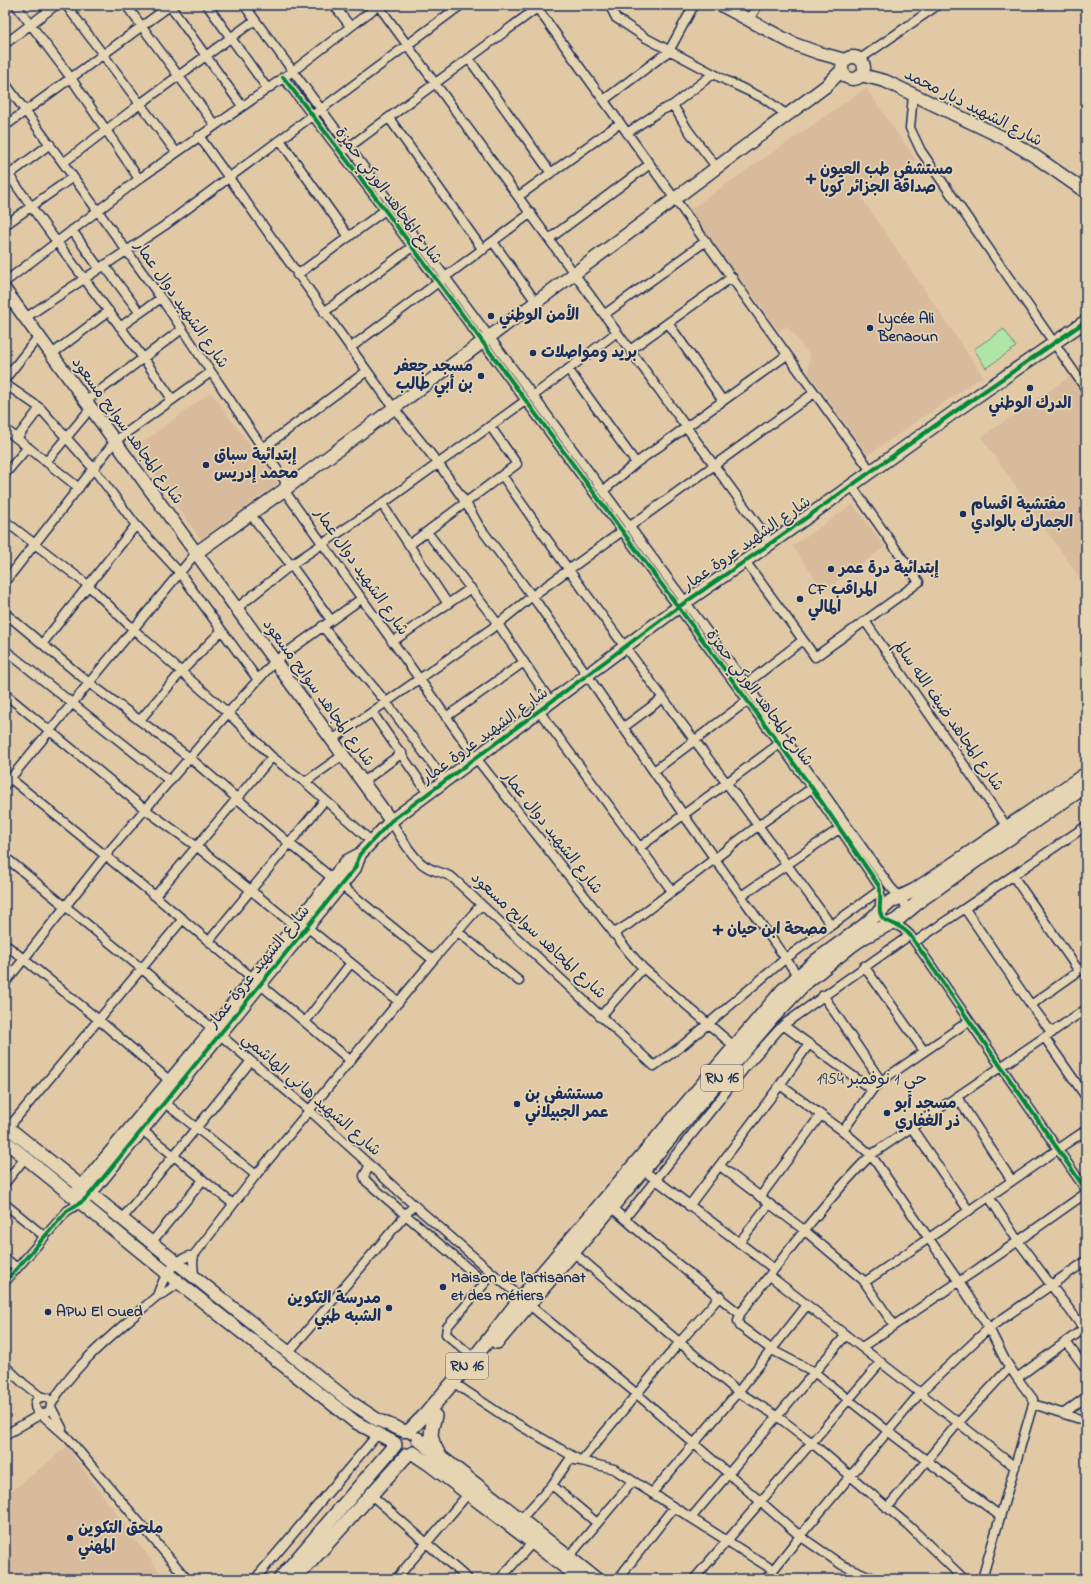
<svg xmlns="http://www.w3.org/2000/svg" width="1091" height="1584" font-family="'Indie Flower','Playpen Sans Arabic',sans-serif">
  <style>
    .built { fill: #d8bb9c }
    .green { fill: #b0e5a7; stroke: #668a82 }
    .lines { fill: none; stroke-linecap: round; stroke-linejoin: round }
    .street-casing { stroke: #1b2f5e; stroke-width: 11 }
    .secondary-casing { stroke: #1b2f5e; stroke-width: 15 }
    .primary-casing { stroke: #1b2f5e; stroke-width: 16 }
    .street { stroke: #e6d5b2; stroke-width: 8 }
    .secondary { stroke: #e6d5b2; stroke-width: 12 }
    .primary { stroke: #e6d5b2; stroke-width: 13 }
    .cycleway-casing { stroke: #e6d5b2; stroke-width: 6 }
    .cycleway { stroke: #00873e; stroke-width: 4 }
    .poi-dot { fill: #1b2f5e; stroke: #e6d5b2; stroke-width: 1.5 }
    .labels { text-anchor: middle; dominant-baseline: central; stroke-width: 3.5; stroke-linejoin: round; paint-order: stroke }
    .shield { fill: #e6d5b2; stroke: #586177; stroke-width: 1 }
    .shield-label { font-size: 15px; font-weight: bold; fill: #1b2f5e }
    .street-label { font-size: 16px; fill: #1b2f5e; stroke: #e6d5b2 }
    .poi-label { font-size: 16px; font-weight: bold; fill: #1b2f5e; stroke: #e6d5b2; text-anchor: start }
    .neighbourhood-label { font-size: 17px; fill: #1b2f5e; stroke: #e6d5b2 }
  </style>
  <rect width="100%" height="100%" fill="#e2c9a6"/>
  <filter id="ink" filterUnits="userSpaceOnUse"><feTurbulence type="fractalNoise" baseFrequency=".025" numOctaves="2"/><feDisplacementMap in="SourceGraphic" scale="8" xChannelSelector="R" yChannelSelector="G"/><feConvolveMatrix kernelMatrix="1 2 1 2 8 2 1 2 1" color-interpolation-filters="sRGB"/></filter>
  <g filter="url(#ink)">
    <path class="built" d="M 866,88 L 916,160 L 862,198 L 983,376 L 868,455 L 808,372 L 810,356 L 787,326 L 779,331 L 689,210 Z
      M 1078,371 L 1086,383 L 1086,587 L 981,437 Z
      M 211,392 L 278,483 L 201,540 L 136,447 Z
      M 853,504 L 885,547 L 824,591 L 792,546 Z
      M 67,1447 L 165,1579 L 5,1579 L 5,1496 Z"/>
    <path class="green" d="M 1004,329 L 1016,347 L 986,368 L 974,349 Z"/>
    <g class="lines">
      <defs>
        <path id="street" d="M 16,5 L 71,78 L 139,179
          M 66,5 L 176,152
          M 126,5 L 215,125
          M 207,5 L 267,88
          M 244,5 L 746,684 L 889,885 C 896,895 909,901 905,914
          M 334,5 L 350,26
          M 378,5 L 771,543
          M 535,5 L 871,471
          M 614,5 L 612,10 L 616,18 L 646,38 L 727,81 L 765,99 L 787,115
          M 170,6 L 242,106
          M 749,19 L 758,5
          M 5,44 L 56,5
          M 469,59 L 551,173
          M 860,59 L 938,5
          M 283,77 L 385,210 L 812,788 L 879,886 C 882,896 879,903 880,912 C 882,923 893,922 900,927 C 904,929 907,932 910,935 L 1086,1190
          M 5,83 L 161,298 L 285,481 L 284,490 L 476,758 L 628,951 L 643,968 L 734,1046
          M 913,95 L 910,128 L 921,151 L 1086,389
          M 604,100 L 669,51 L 694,5
          M 673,105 L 713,74
          M 389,118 L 483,250
          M 5,126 L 171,5
          M 627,133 L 660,111 L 673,105 L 688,130 L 717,168
          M 199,136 L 393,407 L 438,463 L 466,503 L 479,526 L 538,604 L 683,814 L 798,976
          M 280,140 L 349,237
          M 345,150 L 537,8
          M 63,163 L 140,104 L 255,20
          M 5,169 C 58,248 119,321 172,399
          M 6,177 L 50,144
          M 519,196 L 620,123
          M 5,225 L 73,177
          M 72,230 L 99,268
          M 549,239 L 650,164
          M 493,242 L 536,302
          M 104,265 L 140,313
          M 297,275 L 385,210
          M 5,282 L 139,179 L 293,71 L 379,5
          M 324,312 L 412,247
          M 605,314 L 706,241
          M 25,318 L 164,226 L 461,5
          M 668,323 L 723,401
          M 120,327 L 161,298
          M 350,348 L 531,213
          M 630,350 L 732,277
          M 52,354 L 109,311
          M 568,369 L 636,463
          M 5,379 L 39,336
          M 5,384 L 40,408 L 93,468 L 136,525 L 180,573 L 258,680
          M 533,396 L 617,332
          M 86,401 L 182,329
          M 5,429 L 79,488
          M 17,438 L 40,408
          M 263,448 L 367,371
          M 46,462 L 91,408
          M 5,474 L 28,447
          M 502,475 C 607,628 722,774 831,925
          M 603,491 L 636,463 L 787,355
          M 382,504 L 448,604
          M 250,514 L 291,565 L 331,620
          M 5,521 L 88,585 L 133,629 L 228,713 L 272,757 L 305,782 L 371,841
          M 629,527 L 814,393
          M 427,532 L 498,624 L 551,702
          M 409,545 L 517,464 L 490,426
          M 745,561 L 803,640 L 746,684
          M 5,582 L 115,441 L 211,372
          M 237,608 L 291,565 L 382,504 L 525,401
          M 5,613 L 88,682 L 190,758 L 289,843 L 433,960
          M 865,621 L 1007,827
          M 322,626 L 386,702 L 445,781
          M 803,640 L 815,657 L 919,582 L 851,485
          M 392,642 L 471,588
          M 42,644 L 136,525
          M 5,650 L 170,781
          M 5,694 L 146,810 L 196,846 L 295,926
          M 539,711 L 672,891
          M 372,712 L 428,793
          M 446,717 L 524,662
          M 140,720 L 182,671 L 221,631
          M 624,727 L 663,698
          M 332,740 L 498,624 L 531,597 L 621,532
          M 654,771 L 747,701
          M 11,779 L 155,896 L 351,1061
          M 305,782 L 343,755
          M 363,782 L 402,753
          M 5,785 L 196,553
          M 391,821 C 399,834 413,860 427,867 C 435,872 444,872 453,878 L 654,1066 L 683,1045 L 785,959 L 880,890
          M 640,847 L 779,744
          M 5,857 L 142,969 L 309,1110 L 414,1205 L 521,1298 L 637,1394 L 800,1536 L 766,1579
          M 1013,876 L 1079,971
          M 155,896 L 272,757
          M 741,896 L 839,829
          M 965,909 L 1031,1005 L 1052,1033
          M 307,927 L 399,1002
          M 458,932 L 519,981
          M 613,934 L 629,924 L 759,825 L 812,788
          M 209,941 L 325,800
          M 915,942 L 1086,826
          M 5,944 L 99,1020 L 170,1081
          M 864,966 L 924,1051
          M 5,983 L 105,856 L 228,713 L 275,661 L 361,599
          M 823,995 L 881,1081
          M 1031,1005 L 1086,966
          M 600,1017 L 643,968
          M 969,1021 L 881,1081 L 872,1090 L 843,1131 L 871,1155 L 959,1282 L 989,1328 L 1005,1360 L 1017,1378 L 1086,1327
          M 305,1022 L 351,963
          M 783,1025 L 872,1090
          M 1045,1038 L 1086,1097
          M 780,1085 L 843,1131
          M 957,1097 L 1012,1181
          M 165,1103 L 256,1175
          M 911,1127 L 969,1211
          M 8,1128 L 183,919
          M 142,1130 L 233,1204
          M 370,1165 L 364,1176 L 366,1181 L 485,1283
          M 720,1166 L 804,1230 L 863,1280 L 894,1325
          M 643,1170 L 774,1269
          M 5,1183 L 25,1158
          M 760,1197 L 820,1116
          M 989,1197 L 1018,1241 L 1084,1329
          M 5,1204 L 44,1236
          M 689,1206 L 780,1085 L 809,1044
          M 611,1207 L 664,1253 L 740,1314 C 782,1259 822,1204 871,1155 L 1086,1009
          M 625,1218 L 748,1064 L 783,1025 L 910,935
          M 121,1220 L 251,1061
          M 151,1243 L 203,1180
          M 739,1243 L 769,1204
          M 573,1252 L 738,1392 L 777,1416 L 812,1443 L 910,1527 L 964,1579
          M 5,1258 L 17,1268
          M 770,1276 L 1015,1467
          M 194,1277 L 193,1262 L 194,1255 L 256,1175 L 433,960 L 480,906
          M 5,1282 L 67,1211 L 80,1203
          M 865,1282 L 1086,1130
          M 157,1296 C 163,1278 174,1258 194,1255
          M 740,1314 L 738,1321 L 740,1326 L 772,1350 L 814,1372 L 889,1432 L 1000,1516
          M 1066,1342 L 1086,1369
          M 862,1347 L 997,1256 L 1086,1193
          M 288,1353 L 414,1205
          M 474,1358 L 446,1334 L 447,1327 L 493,1274
          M 5,1366 L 24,1384 L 41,1397
          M 460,1387 L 502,1415 L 581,1461 L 614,1469 L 773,1570
          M35 1405a8 8 0 1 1 16 0a8 8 0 1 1-16 0Z
          M 1033,1404 L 1086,1421
          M 51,1405 C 74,1363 121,1328 157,1296 L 166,1292 L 179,1283
          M 51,1407 L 62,1428
          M 41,1414 L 68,1438 L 187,1579
          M 1063,1414 L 1086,1397
          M 5,1435 L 41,1414
          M 552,1485 L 597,1523
          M 652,1493 L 738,1392 L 807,1305
          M 370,1494 L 468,1579
          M 887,1508 L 959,1422 L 1009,1368
          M 691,1518 L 846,1335
          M 520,1520 L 552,1485 L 570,1459 L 581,1461 L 679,1343 L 720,1296
          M 568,1558 L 633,1481
          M 255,1579 L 377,1435
          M 396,1579 L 468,1494
          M 500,1579 L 533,1542
          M 618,1579 L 674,1507
          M 694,1579 L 881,1362
          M 876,1579 L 842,1565 L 800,1536 L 921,1392 L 989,1328 L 1086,1261
          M 982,1579 L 1033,1404 L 1033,1399 L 1017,1378"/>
        <path id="secondary" d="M 721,5 L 794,44 L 819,53 L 845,60
          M842 68a11 11 0 1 1 22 0a11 11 0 1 1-22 0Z
          M 861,75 L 885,81 L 1008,140 L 1036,157 L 1086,192
          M 5,290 L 391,821
          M 196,553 L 284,490 L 826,86 L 842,70
          M 5,1125 L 349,1401 L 378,1420 L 404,1431
          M 5,1141 L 168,1274 L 355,1422 L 395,1443
          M 77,1192 L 213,1029 L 333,878 L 347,861 L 360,854
          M 80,1203 L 90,1194 L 355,868 L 360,854 L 391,821 L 677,608 L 771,543 L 957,410 L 1086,321"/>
        <path id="primary" d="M 497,1342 L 772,1018 L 804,984 L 851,946 L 864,937 L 897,920 L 922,899 L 977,860 L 1086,786
          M 435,1416 C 430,1433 429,1437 438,1453
          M 409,1431 L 425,1415 L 474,1358 L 521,1298 L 783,990 L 817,960 L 865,925 L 890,902 L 915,890 L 1086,774
          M 418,1439 L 596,1579
          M 413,1453 L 428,1463 L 581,1579
          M 280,1579 L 395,1445
          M 295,1579 L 407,1455"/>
      </defs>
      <use href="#street" class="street-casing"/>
      <use href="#secondary" class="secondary-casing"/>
      <use href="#primary" class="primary-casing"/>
      <use href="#street" class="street"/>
      <use href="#secondary" class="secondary"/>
      <use href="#primary" class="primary"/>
      <defs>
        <path id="cycleway" d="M 283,77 L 385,210 L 812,788 L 879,886 C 882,896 879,903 880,912 C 882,923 893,922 900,927 C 904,929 907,932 910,935 L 1086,1190
          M 5,1282 L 67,1211 L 83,1201 L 90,1194 L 341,885 L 355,868 L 360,854 L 391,821 L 677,608 L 771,543 L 957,410 L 1086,321"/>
      </defs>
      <use href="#cycleway" class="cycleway-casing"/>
      <use href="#cycleway" class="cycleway"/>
    </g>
  </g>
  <g class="poi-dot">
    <path d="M809 173h4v4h4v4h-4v4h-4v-4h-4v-4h4z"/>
    <circle cx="491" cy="316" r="4"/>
    <circle cx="870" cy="328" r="4"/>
    <circle cx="533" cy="353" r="4"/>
    <circle cx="481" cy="376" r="4"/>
    <circle cx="1030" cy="388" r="4"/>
    <circle cx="206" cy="465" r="4"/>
    <circle cx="963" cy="514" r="4"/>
    <circle cx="831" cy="569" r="4"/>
    <circle cx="800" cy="599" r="4"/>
    <path d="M716 924h4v4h4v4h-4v4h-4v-4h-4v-4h4z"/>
    <circle cx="517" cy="1104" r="4"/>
    <circle cx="887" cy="1113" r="4"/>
    <circle cx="443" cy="1287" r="4"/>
    <circle cx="389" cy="1308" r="4"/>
    <circle cx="48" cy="1312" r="4"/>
    <circle cx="70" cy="1538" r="4"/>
  </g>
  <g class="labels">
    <g class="shield">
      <rect x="701" y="1065" width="42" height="26" rx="3"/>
      <rect x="446" y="1353" width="42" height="26" rx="3"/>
    </g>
    <g class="shield-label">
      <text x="722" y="1078">RN 16</text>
      <text x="467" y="1366">RN 16</text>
    </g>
    <g class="street-label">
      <text transform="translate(973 108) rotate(27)">شارع الشهيد دبار محمد</text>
      <text transform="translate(388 196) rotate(53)">شارع المجاهد الوركي حمزة</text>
      <text transform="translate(181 305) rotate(55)">شارع الشهيد دوال عمار</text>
      <text transform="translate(127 431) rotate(54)">شارع المجاهد سوايح مسعود</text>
      <text transform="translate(747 544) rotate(-35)">شارع الشهيد عروة عمار</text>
      <text transform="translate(361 572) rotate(55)">شارع الشهيد دوال عمار</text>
      <text transform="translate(318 693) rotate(54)">شارع المجاهد سوايح مسعود</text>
      <text transform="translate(759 698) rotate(53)">شارع المجاهد الوركي حمزة</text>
      <text transform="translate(948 716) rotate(55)">شارع المجاهد ضيف الله سالم</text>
      <text transform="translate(485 736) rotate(-36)">شارع الشهيد عروة عمار</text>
      <text transform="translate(552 833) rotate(52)">شارع الشهيد دوال عمار</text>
      <text transform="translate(538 936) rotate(43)">شارع المجاهد سوايح مسعود</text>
      <text transform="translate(259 967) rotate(-51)">شارع الشهيد عروة عمار</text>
      <text transform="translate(311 1095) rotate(41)">شارع الشهيد هاني الهاشمي</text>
    </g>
    <g class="poi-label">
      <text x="820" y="170">مستشفى طب العيون<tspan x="820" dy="18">صداقة الجزائر كوبا</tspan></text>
      <text x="499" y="316">الأمن الوطني</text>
      <text x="878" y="319">Lycée Ali<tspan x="878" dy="18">Benaoun</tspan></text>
      <text x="541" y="353">بريد ومواصلات</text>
      <text x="473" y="367" text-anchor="end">مسجد جعفر<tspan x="473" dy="18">بن أبي طالب</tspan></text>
      <text x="1030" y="404" text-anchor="middle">الدرك الوطني</text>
      <text x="214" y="456">إبتدائية سباق<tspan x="214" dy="18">محمد إدريس</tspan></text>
      <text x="971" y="505">مفتشية اقسام<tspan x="971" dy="18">الجمارك بالوادي</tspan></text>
      <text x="839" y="569">إبتدائية درة عمر</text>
      <text x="808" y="590">CF المراقب<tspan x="808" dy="18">المالي</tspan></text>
      <text x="727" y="930">مصحة ابن حيان</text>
      <text x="525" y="1095">مستشفى بن<tspan x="525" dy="18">عمر الجبيلاني</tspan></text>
      <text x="895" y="1104">مسجد أبو<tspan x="895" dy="18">ذر الغفاري</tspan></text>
      <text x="451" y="1278">Maison de l'artisanat<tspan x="451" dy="18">et des métiers</tspan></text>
      <text x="381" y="1299" text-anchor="end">مدرسة التكوين<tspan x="381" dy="18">الشبه طبي</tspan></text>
      <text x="56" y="1312">APW El Oued</text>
      <text x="78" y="1529">ملحق التكوين<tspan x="78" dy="18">المهني</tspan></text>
    </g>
    <g class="neighbourhood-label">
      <text x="872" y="1079">حي 1 نوفمبر 1954</text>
    </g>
  </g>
  <rect width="1091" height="1584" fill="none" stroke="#e6d5b2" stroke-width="20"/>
  <rect x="10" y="10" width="1071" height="1564" fill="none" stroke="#1b2f5e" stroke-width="1.5" filter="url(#ink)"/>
</svg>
